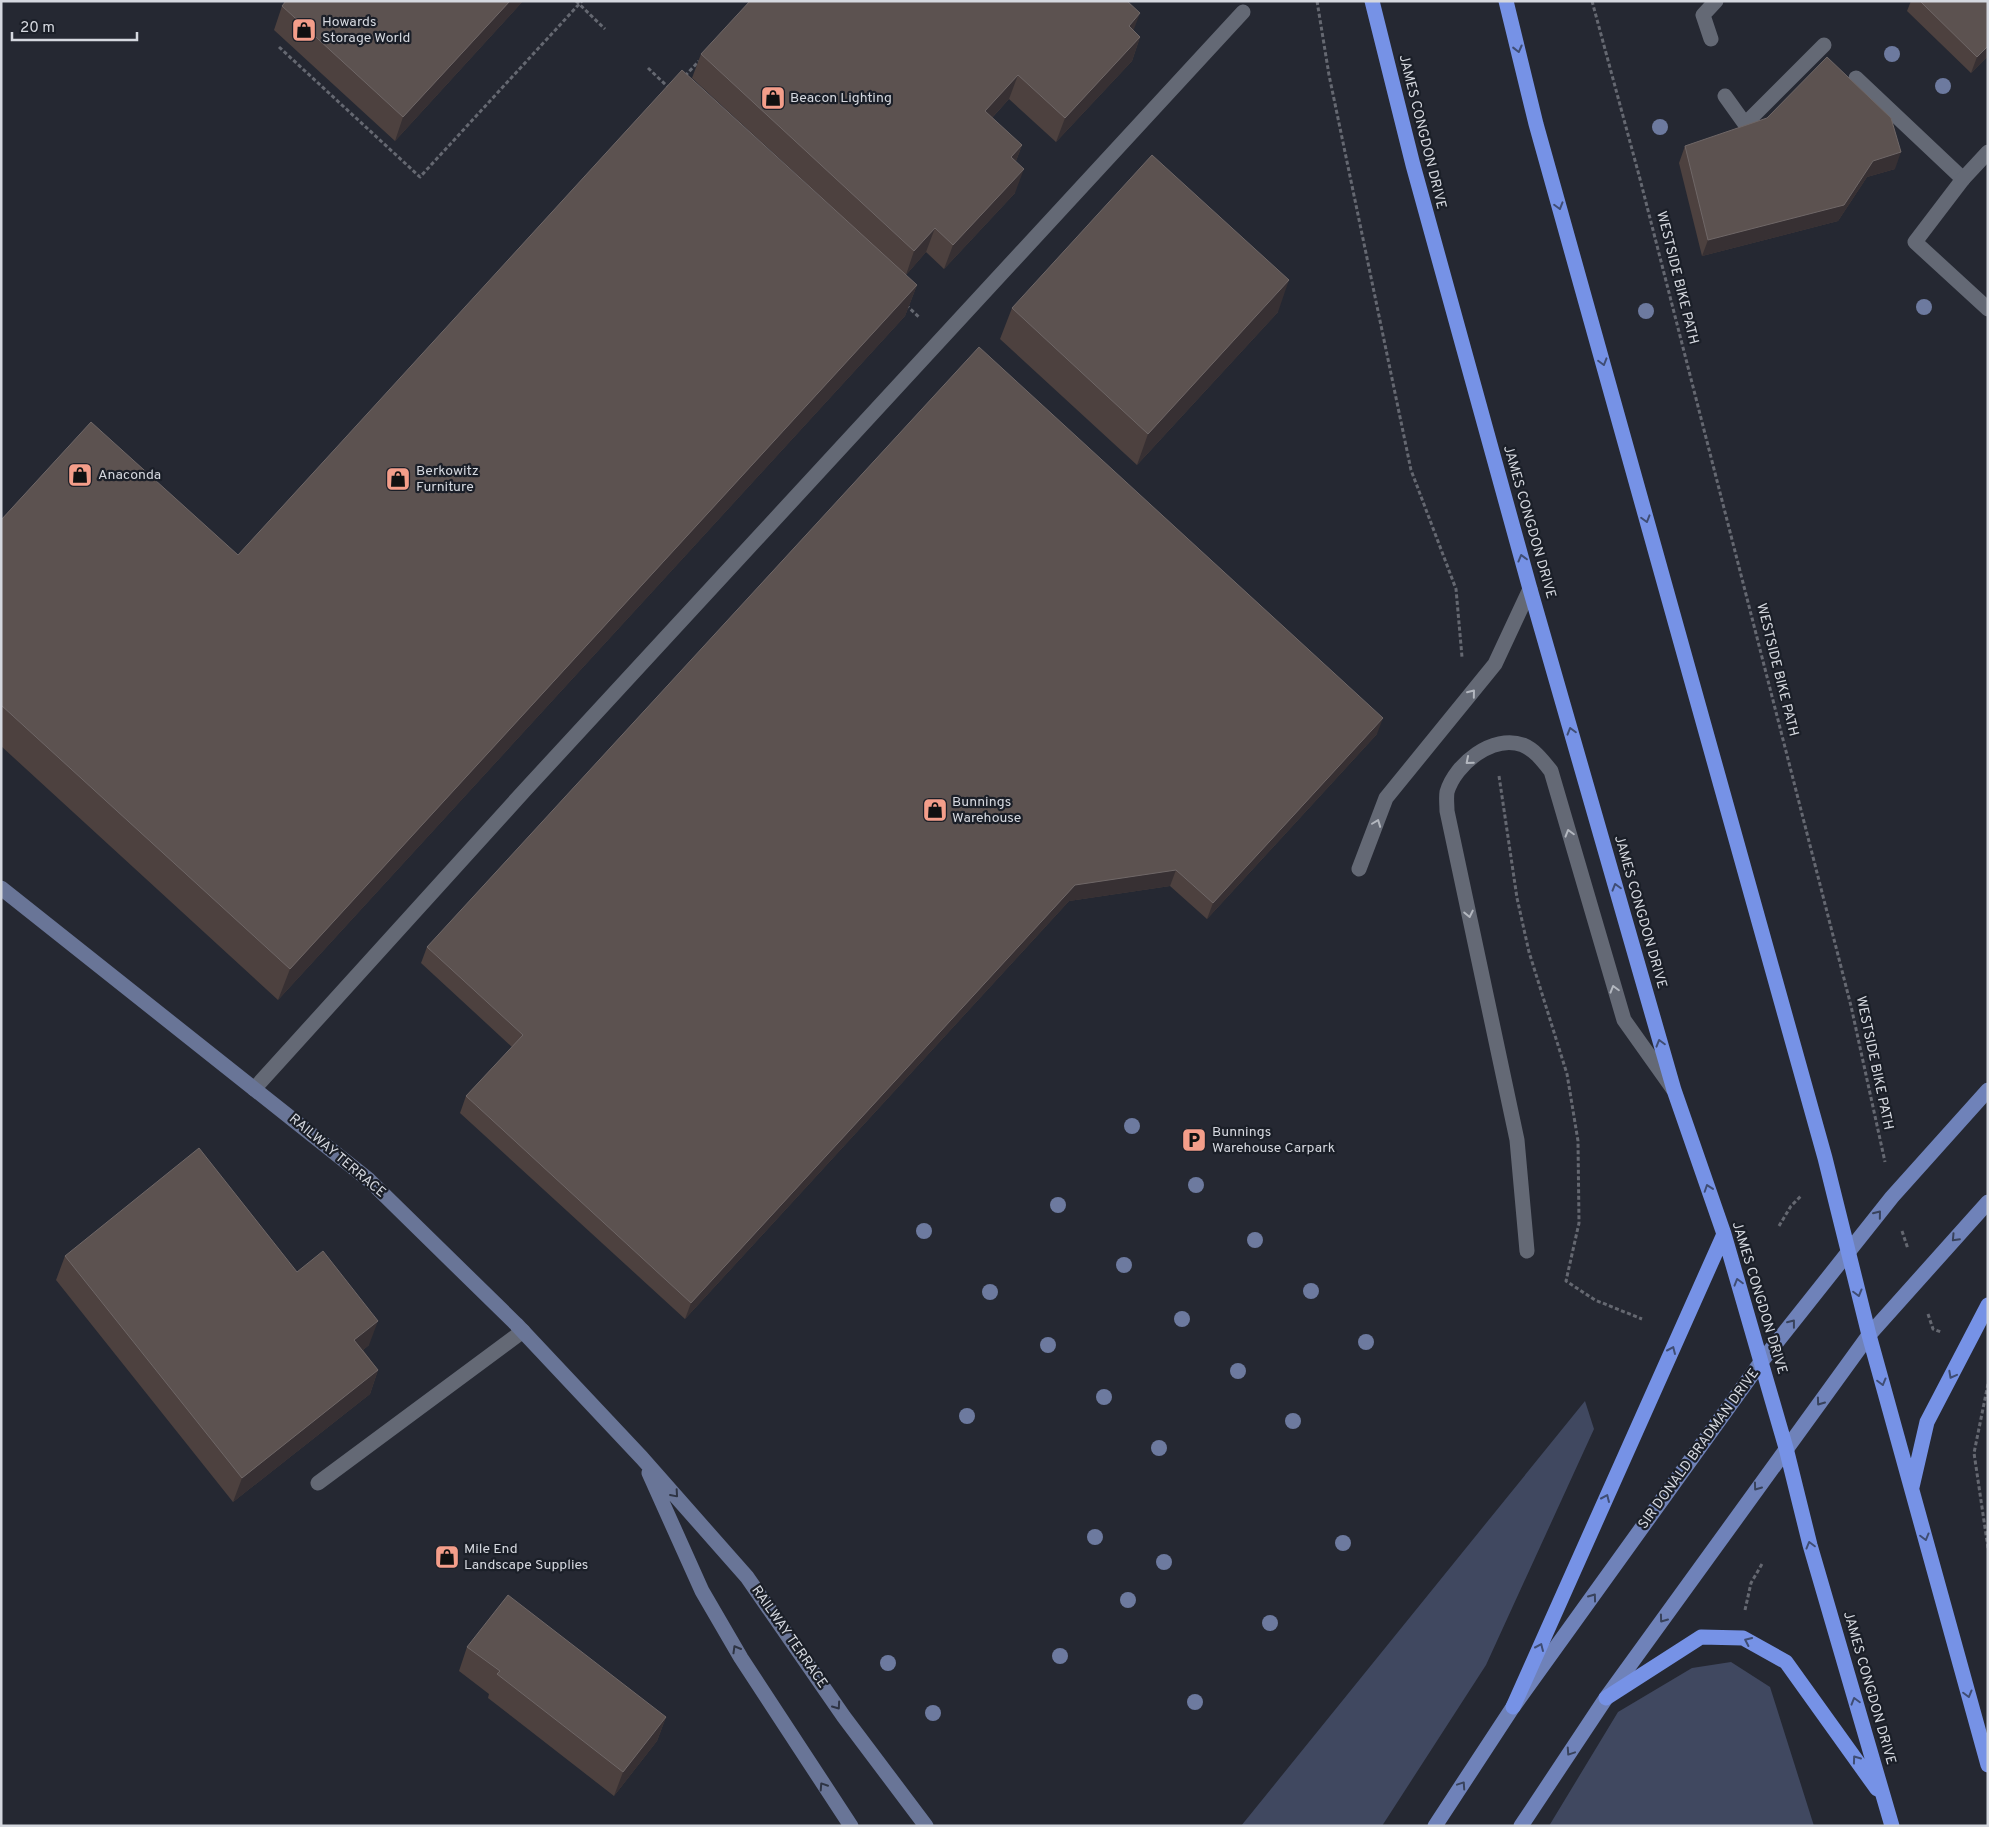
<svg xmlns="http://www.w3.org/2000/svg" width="1989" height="1827" font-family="Overpass,sans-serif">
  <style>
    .green { fill: #404860 }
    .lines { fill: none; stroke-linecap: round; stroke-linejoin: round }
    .path { stroke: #656871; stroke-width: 3; stroke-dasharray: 4 2.5; stroke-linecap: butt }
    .lane { stroke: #646975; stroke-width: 15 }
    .street { stroke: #646975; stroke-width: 15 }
    .secondary { stroke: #697597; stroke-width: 15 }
    .primary { stroke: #6f82b9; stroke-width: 15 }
    .highway { stroke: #7692e6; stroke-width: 15 }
    .tree { fill: #6d7a9f }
    .wall { fill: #4d413f }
    .shaded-wall { fill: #373033 }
    .building { fill: #5c5250; stroke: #6f6767 }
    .oneway { stroke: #3f4d74 }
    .oneway2 { stroke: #b3b7bf }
    .oneway3 { stroke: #38425b }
    .oneway4 { stroke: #2e3444 }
    .labels { text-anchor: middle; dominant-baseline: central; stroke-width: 4.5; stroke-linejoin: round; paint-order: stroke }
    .poi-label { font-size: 14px; fill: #d5d8df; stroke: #1b1f28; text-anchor: start }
    .street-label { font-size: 14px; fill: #d5d8df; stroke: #1b1f28 }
  </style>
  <rect width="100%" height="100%" fill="#252832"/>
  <path class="green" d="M 1585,1401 L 1594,1429 L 1486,1665 L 1382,1826 L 1241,1826 Z
    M 1731,1662 L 1770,1687 L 1814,1826 L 1549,1826 L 1618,1712 L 1692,1668 Z"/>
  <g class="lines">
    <path class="path" d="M 576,1 L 605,29
      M 1317,1 L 1329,75 L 1411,470 L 1456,589 L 1462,657
      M 1592,1 L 1640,179 L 1851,1006 L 1885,1162
      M 279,47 L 420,177 L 582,1
      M 648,68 L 669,88
      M 685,76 L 699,61
      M 906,305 L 920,318
      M 1499,776 L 1517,898 L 1529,952 L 1567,1074 L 1578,1141 L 1579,1223 L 1566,1281 L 1595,1300 L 1642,1319
      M 1779,1226 L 1791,1206 L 1802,1195
      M 1902,1231 L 1908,1249
      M 1928,1314 L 1933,1329 L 1941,1332
      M 1988,1384 L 1974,1453 L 1988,1548
      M 1745,1610 L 1751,1583 L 1762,1564"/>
    <path class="lane" d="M 1711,39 L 1703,15 L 1716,1
      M 1856,78 L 1963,179
      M 1725,96 L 1745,124 L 1824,45
      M 1359,869 L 1386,798 L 1495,664 L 1530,589
      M 254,1089 L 525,790 L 1243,12
      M 1527,1251 L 1517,1140 L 1447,811 C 1447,805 1446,798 1447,792 C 1455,764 1493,734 1523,745 C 1535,750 1543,761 1551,771 L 1624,1020 L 1673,1089
      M 318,1483 L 523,1331"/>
    <path class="street" d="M 1988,152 L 1963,179 L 1915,242 L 1988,309"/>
    <path class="secondary" d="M 1,888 L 369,1180 L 516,1324 L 642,1458 L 747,1577 L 844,1717 L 926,1826
      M 649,1473 L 702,1591 L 741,1658 L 851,1826"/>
    <path class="primary" d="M 1435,1826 L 1513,1707 L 1761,1362 L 1892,1197 L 1988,1090
      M 1521,1826 L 1606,1698 L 1869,1335 L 1988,1202"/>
    <path class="highway" d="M 1372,1 L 1413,165 L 1530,589 L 1674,1090 L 1724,1234 L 1761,1362 L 1786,1448 L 1810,1545 L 1892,1826
      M 1506,1 L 1536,124 L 1825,1158 L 1869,1335 L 1988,1765
      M 1912,1487 L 1927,1422 L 1988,1305
      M 1606,1698 L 1701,1637 L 1743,1638 L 1786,1662 L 1877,1789
      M 1513,1707 L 1724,1234"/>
  </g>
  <g class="tree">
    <circle cx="1892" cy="54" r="8"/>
    <circle cx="1943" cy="86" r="8"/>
    <circle cx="1660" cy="127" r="8"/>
    <circle cx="1924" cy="307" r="8"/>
    <circle cx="1646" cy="311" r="8"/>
    <circle cx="1132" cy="1126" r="8"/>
    <circle cx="1196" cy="1185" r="8"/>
    <circle cx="1058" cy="1205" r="8"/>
    <circle cx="924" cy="1231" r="8"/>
    <circle cx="1255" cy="1240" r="8"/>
    <circle cx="1124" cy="1265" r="8"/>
    <circle cx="1311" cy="1291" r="8"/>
    <circle cx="990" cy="1292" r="8"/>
    <circle cx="1182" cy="1319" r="8"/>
    <circle cx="1366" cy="1342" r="8"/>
    <circle cx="1048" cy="1345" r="8"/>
    <circle cx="1238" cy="1371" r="8"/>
    <circle cx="1104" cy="1397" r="8"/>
    <circle cx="967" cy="1416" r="8"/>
    <circle cx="1293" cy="1421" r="8"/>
    <circle cx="1159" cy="1448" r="8"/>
    <circle cx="1095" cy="1537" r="8"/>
    <circle cx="1343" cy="1543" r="8"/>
    <circle cx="1164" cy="1562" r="8"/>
    <circle cx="1128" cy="1600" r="8"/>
    <circle cx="1270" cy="1623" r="8"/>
    <circle cx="1060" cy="1656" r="8"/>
    <circle cx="888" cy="1663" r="8"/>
    <circle cx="1195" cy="1702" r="8"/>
    <circle cx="933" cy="1713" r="8"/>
  </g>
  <path class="wall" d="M 286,1 L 523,1 L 395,141 L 274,30 L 282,6 Z
    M 1911,1 L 1988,1 L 1988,56 L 1971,73 L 1907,11 Z
    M 1134,31 L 1140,37 L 1132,61 L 1056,142 L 1009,99 L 992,118 L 1022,145 L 1016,161 L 1015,193 L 944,269 L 926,252 L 906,275 L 917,285 L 905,316 L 278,1000 L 1,746 L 1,520 L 238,555 L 835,210 L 692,78 L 701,54 Z
    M 1685,146 L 1895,169 L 1867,177 L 1838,221 L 1702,256 L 1679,163 Z
    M 1012,308 L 1278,312 L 1137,465 L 1000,339 Z
    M 1377,734 L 1207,919 L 1170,886 L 1069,901 L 685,1319 L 460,1113 L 466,1096 L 512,1047 L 421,963 L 427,947 Z
    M 65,1256 L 297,1272 L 369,1345 L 363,1350 L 378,1370 L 370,1394 L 233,1502 L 56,1280 Z
    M 467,1647 L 666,1717 L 657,1741 L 614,1796 L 488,1698 L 489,1694 L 459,1671 Z"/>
  <path class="shaded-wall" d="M 510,1 L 523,1 L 395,141 L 403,117 Z
    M 1140,13 L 1131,37 L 1129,26 Z
    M 1140,37 L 1132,61 L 1056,142 L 1065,118 Z
    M 1988,46 L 1988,56 L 1971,73 L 1977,57 Z
    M 1018,75 L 1009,99 L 976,135 L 985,111 Z
    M 1022,145 L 1013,169 L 1011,157 Z
    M 1901,152 L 1895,169 L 1867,177 L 1838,221 L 1702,256 L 1708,240 L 1873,161 Z
    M 1024,169 L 1015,193 L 944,269 L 953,245 Z
    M 935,228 L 926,252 L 906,275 L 914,251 Z
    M 1289,280 L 1278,312 L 1137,465 L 1148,434 Z
    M 917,285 L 905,316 L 278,1000 L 290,969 Z
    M 1383,718 L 1377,734 L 1207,919 L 1213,903 Z
    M 1176,870 L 1170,886 L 1069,901 L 685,1319 L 691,1303 L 1075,885 Z
    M 378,1321 L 369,1345 L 346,1364 L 354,1340 Z
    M 378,1370 L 370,1394 L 233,1502 L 242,1478 Z
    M 666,1717 L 657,1741 L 614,1796 L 623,1772 Z"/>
  <path class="building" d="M 286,1 L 510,1 L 403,117 L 282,6 Z
    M 750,1 L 1127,1 L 1140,13 L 1129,26 L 1140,37 L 1065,118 L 1018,75 L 985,111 L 1022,145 L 1011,157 L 1024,169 L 953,245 L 935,228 L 914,251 L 701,54 Z
    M 1920,1 L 1988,1 L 1988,46 L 1977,57 Z
    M 1827,57 L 1891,118 L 1901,152 L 1873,161 L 1844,205 L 1708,240 L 1685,146 L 1767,118 Z
    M 682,70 L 917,285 L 290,969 L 1,705 L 1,520 L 91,422 L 238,555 Z
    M 1152,155 L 1289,280 L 1148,434 L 1012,308 Z
    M 979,347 L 1383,718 L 1213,903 L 1176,870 L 1075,885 L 691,1303 L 466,1096 L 523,1035 L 427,947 Z
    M 199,1148 L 297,1272 L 323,1251 L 378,1321 L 354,1340 L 378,1370 L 242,1478 L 65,1256 Z
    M 508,1595 L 666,1717 L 623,1772 L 497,1674 L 500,1671 L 467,1647 Z"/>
  <defs><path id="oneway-chevron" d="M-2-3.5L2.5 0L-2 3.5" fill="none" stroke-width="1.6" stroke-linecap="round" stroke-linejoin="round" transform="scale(1.25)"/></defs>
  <g class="oneway">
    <use href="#oneway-chevron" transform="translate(1518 49) rotate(76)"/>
    <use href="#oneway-chevron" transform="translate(1559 206) rotate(74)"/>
    <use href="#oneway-chevron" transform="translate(1603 362) rotate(74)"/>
    <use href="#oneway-chevron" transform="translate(1646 519) rotate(74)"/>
    <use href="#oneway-chevron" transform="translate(1522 558) rotate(-105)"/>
    <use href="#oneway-chevron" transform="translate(1571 731) rotate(-106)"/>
    <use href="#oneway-chevron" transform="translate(1616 887) rotate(-106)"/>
    <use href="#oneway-chevron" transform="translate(1660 1043) rotate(-106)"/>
    <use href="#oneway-chevron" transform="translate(1708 1188) rotate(-109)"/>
    <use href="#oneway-chevron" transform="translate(1738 1282) rotate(-106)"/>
    <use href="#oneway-chevron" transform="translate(1858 1293) rotate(75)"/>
    <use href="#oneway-chevron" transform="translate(1672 1350) rotate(-66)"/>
    <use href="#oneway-chevron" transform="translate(1952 1375) rotate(118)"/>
    <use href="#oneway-chevron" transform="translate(1882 1382) rotate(75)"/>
    <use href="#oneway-chevron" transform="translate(1606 1498) rotate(-66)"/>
    <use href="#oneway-chevron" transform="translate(1925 1537) rotate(75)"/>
    <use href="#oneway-chevron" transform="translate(1810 1545) rotate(-105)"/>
    <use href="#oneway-chevron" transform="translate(1748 1641) rotate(-155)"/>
    <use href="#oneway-chevron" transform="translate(1540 1647) rotate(-66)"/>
    <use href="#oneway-chevron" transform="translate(1968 1694) rotate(75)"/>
    <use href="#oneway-chevron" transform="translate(1855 1701) rotate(-106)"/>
    <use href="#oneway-chevron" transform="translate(1856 1759) rotate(-126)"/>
  </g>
  <g class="oneway2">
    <use href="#oneway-chevron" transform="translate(1472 693) rotate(-51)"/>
    <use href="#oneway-chevron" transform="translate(1469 761) rotate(139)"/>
    <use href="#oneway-chevron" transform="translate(1377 823) rotate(-69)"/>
    <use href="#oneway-chevron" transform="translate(1569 833) rotate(-106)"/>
    <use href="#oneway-chevron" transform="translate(1469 914) rotate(78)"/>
    <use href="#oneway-chevron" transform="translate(1614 989) rotate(-106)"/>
  </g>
  <g class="oneway3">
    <use href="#oneway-chevron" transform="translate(1878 1214) rotate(-51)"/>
    <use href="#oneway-chevron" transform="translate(1955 1238) rotate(133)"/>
    <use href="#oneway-chevron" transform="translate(1792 1323) rotate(-52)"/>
    <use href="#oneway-chevron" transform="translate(1820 1402) rotate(126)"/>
    <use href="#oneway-chevron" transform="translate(1757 1487) rotate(126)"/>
    <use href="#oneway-chevron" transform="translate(1593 1597) rotate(-54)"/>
    <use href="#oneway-chevron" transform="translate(1663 1619) rotate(126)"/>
    <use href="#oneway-chevron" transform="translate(1570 1752) rotate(124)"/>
    <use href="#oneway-chevron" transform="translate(1462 1785) rotate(-56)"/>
  </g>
  <g class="oneway4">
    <use href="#oneway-chevron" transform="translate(675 1494) rotate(49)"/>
    <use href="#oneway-chevron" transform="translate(736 1649) rotate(-120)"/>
    <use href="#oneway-chevron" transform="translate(837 1706) rotate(55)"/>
    <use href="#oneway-chevron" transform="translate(823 1786) rotate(-123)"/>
  </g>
  <defs>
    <symbol id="shop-square" viewBox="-11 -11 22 22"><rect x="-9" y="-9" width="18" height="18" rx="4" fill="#f49e8a" stroke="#1b1f28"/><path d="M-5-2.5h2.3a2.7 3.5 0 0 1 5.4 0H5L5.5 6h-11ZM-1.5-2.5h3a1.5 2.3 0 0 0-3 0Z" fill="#111"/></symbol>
    <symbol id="parking-square" viewBox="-11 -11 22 22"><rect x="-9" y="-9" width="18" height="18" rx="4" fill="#f49e8a" stroke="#1b1f28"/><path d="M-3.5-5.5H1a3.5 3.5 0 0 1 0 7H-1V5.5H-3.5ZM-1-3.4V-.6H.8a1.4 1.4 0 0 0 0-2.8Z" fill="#111"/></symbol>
  </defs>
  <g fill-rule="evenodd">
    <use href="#shop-square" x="290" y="16" width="28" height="28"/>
    <use href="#shop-square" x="759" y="84" width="28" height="28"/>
    <use href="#shop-square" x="66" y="461" width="28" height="28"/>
    <use href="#shop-square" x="384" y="465" width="28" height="28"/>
    <use href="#shop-square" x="921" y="796" width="28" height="28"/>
    <use href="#parking-square" x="1180" y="1126" width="28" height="28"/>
    <use href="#shop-square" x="433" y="1543" width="28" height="28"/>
  </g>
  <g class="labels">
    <g class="poi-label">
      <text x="322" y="22">Howards<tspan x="322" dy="16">Storage World</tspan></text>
      <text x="790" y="98">Beacon Lighting</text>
      <text x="416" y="471">Berkowitz<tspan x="416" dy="16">Furniture</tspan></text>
      <text x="98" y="475">Anaconda</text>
      <text x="952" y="802">Bunnings<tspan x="952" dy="16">Warehouse</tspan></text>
      <text x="1212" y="1132">Bunnings<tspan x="1212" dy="16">Warehouse Carpark</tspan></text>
      <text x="464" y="1549">Mile End<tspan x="464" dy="16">Landscape Supplies</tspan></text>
    </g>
    <g class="street-label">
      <text transform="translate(1422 132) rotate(76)">JAMES CONGDON DRIVE</text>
      <text transform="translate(1677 278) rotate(76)">WESTSIDE BIKE PATH</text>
      <text transform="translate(1529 522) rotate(74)">JAMES CONGDON DRIVE</text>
      <text transform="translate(1777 670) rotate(76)">WESTSIDE BIKE PATH</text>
      <text transform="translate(1640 912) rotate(74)">JAMES CONGDON DRIVE</text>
      <text transform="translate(1874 1063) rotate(78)">WESTSIDE BIKE PATH</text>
      <text transform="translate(337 1156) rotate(40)">RAILWAY TERRACE</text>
      <text transform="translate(1759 1298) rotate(73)">JAMES CONGDON DRIVE</text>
      <text transform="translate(1699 1449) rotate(-54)">SIR DONALD BRADMAN DRIVE</text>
      <text transform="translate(789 1637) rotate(55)">RAILWAY TERRACE</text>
      <text transform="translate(1869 1688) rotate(74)">JAMES CONGDON DRIVE</text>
    </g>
  </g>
  <rect width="1989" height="1827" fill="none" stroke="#d5d8df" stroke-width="5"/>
  <path d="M12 32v8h125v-8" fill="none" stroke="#d5d8df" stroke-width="2.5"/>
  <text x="20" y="32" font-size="15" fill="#d5d8df" stroke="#1b1f28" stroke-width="4" paint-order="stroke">20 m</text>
</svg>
